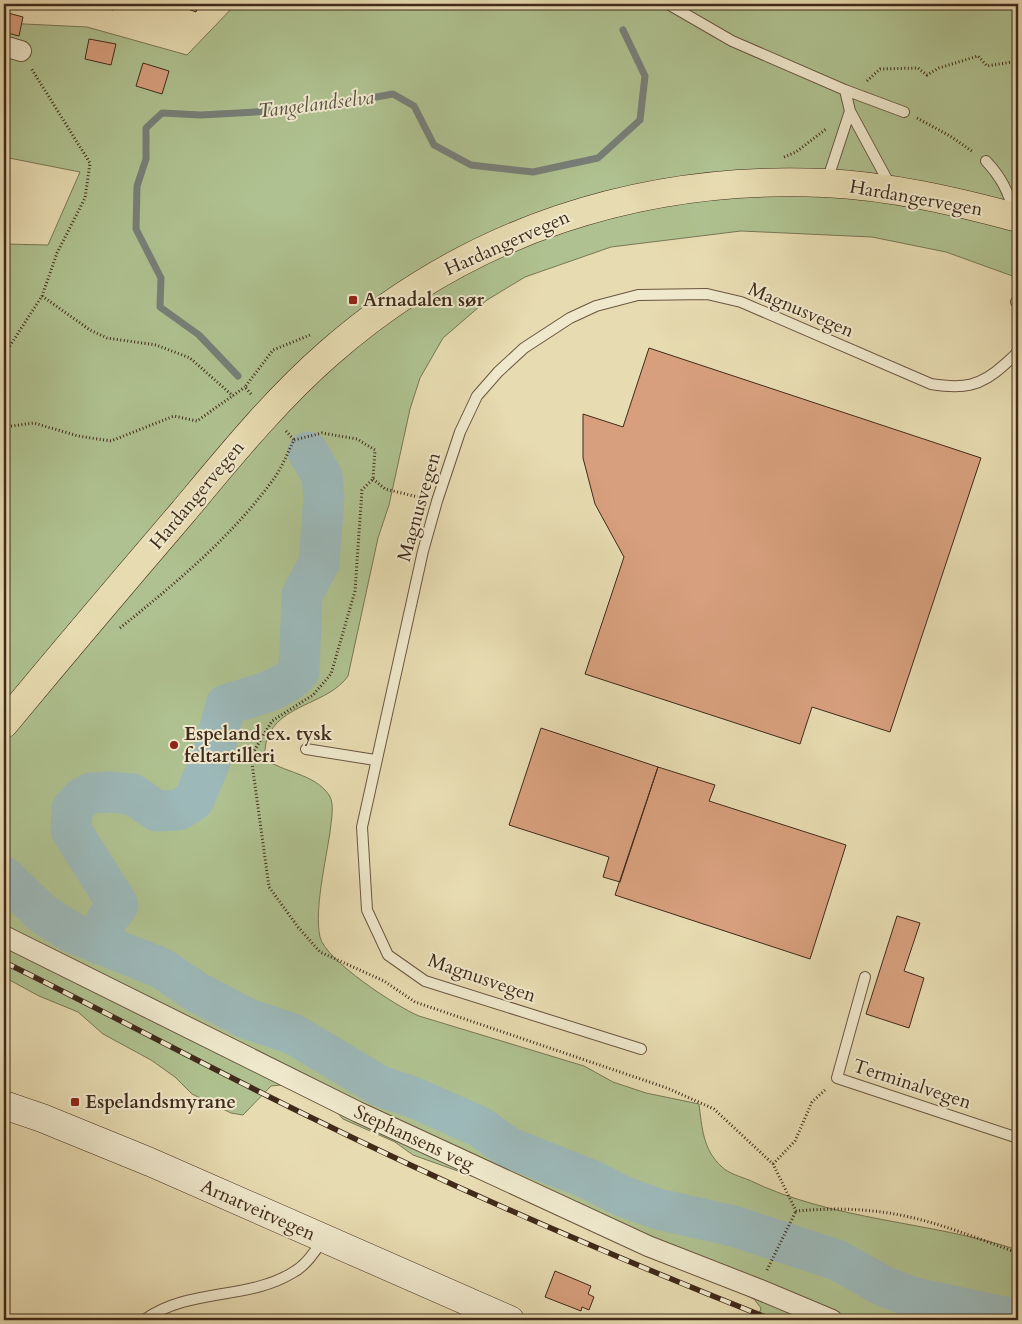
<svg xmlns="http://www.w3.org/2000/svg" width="1022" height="1324" font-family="Cardo,serif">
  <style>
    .green { fill: #afc190; stroke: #787655 }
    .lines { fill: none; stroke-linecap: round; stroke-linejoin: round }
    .stream { stroke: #777f79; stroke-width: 7 }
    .river { stroke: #9cb8b8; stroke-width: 41 }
    .building { fill: #d79f7d; stroke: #402a1a }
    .service-casing { stroke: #6a5640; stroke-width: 12 }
    .minor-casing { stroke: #6a5640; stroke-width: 22 }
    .secondary-casing { stroke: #402a1a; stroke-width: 29 }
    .primary-casing { stroke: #402a1a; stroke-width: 29 }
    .path { stroke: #402a1a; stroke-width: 3; stroke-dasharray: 1 2.5; stroke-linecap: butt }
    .service { stroke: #efe8cc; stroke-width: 10 }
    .minor { stroke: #efe8cc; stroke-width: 20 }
    .secondary { stroke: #efe8cc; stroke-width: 28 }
    .primary { stroke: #e7dbb1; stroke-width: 28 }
    .rail-casing { stroke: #402a1a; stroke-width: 5.5 }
    .rail { stroke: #efe8cc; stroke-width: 4; stroke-dasharray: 11; stroke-linecap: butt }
    .poi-dot { fill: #8f2418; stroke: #efe8cc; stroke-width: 2 }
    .labels { text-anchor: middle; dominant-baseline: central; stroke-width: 4; stroke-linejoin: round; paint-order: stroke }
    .street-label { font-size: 19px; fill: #402a1a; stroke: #efe8cc }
    .poi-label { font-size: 19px; font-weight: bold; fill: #402a1a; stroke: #efe8cc; text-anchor: start }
    .water-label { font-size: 20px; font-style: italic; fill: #574e42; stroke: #efe8cc }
  </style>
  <rect width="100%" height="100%" fill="#e7dbb1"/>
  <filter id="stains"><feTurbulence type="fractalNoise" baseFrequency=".004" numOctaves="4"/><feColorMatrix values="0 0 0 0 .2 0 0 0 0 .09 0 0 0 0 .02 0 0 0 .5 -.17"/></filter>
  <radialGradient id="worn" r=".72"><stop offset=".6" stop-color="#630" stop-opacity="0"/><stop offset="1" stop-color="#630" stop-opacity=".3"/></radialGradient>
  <path class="green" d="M 236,4 L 1018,4 L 1018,278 L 946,252 L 872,237 L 741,231 L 611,247 L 525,277 L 487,300 L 443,338 L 420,378 L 410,409 L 389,505 L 378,538 L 348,676 C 329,704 279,704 267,739 C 265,745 265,752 264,758 C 283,773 314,773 329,795 C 335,803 331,822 330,832 C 326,860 314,910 320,937 C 325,960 397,1007 419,1016 L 584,1066 L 613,1082 L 646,1093 L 699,1104 C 702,1128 703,1150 722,1167 C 728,1173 741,1177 749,1180 C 833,1221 930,1221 1018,1250 L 1018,1320 L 757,1320 L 761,1308 L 754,1299 L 725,1285 L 645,1256 L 618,1236 L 539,1200 L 413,1155 L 395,1142 L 343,1119 L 321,1094 L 281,1085 L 271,1086 L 243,1115 L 231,1113 L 192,1094 L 175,1077 L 151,1060 L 103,1034 L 78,1012 L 39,996 L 4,977 L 4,244 L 48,245 L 80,172 L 4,157 L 4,23 L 87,27 L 187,55 Z"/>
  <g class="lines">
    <path class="stream" d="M 238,376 L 199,335 L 160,307 L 161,278 L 136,229 L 137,186 L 146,159 L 146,128 L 162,113 L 201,115 L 309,109 L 393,94 L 414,106 L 434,145 L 471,165 L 533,172 L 598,158 L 640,120 L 645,76 L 623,30"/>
    <path class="river" d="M 4,877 L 43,914 L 71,932 L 161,968 L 198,993 L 248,1019 L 293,1034 L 380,1086 L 415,1098 L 480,1127 L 508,1147 L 591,1180 L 622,1196 L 658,1209 L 733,1226 L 837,1260 L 885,1287 L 915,1298 L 1018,1320
      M 99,944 L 107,919 L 118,905 L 71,830 L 72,809 L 82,798 L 91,793 L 109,792 L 132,794 L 157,811 L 179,810 L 194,800 L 213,754 L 226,705 C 253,695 278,693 299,672 L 302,595 L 319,563 L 324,497 L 322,476 L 308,452"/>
  </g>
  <path class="building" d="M 86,4 L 114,4 L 113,10 Z
    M 167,4 L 199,4 L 196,12 L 175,4 L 174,7 Z
    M 4,10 L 9,11 L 8,13 L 23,17 L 19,36 L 4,32 Z
    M 89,39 L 116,44 L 111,65 L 85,59 Z
    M 143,63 L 169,71 L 162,94 L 136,86 Z
    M 649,348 L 981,458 L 890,732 L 812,707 L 800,744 L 585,674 L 624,557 L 595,504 L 583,458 L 583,414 L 623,427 Z
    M 541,728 L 658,767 L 620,882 L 603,877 L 609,857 L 509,825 Z
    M 658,767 L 715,785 L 709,801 L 846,845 L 810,959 L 615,895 Z
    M 897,916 L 920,923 L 904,971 L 924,978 L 909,1028 L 866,1014 Z
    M 555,1271 L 591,1286 L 588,1294 L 594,1297 L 589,1310 L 582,1307 L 581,1311 L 545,1297 Z"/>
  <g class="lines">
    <defs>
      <path id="service" d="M 668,4 L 732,41 L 845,90
        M 986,161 C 1001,177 1009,192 1014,214
        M 827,181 L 850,111
        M 890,185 L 850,111 L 845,90 L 904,112
        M 1016,302 L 1018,303
        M 306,749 L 375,760
        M 865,977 L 837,1078 L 1018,1138
        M 641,1049 L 425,981 L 388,955 L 367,910 L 362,827 L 423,551 L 437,501 L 460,432 L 477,396 L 498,372 L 524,348 L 570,318 L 596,306 L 638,295 L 707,294 L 741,302 L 931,384 C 963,389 980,387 1004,365 C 1009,360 1015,356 1018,351
        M 144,1320 C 188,1288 248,1300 292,1273 C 306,1266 314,1252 323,1240"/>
      <path id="minor" d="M 4,46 L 21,51
        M 4,936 L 358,1112 L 648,1246 L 758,1289 L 832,1320"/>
      <path id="secondary" d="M 4,1105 L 42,1118 L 150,1162 L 510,1320"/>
      <path id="primary" d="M 4,724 C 63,653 123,582 183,512 C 229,457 275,400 329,353 C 468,231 640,175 824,183 C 890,186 955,201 1018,218"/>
    </defs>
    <use href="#service" class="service-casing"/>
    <use href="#minor" class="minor-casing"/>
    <use href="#secondary" class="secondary-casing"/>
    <use href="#primary" class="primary-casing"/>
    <path class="path" d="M 867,81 L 880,69 L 918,68 L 927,75 L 939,68 L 978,56 L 987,66 L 1018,61
      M 917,118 L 950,136 L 973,152
      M 784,157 L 796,152 L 826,129
      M 42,296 L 90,330 L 107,338 L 156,345 L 190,358 L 233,396
      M 4,344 L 8,347
      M 4,355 L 42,296 L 57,253 L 85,198 L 90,163 L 31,68
      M 251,394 L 245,387 L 273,350 L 310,335
      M 4,427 L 34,423 L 78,436 L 111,441 L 174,416 L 197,421 L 245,387
      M 286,431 L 294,440
      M 373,479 L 385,489 L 422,498
      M 120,628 C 177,582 233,536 275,477 C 283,465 288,452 294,440 L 322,433 L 357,439 L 375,450 L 373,479 L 362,490 L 355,591 L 331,674 L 313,695 L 272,721 L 251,756 L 269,887 L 298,927 L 320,952 L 384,981 L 415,1002 L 667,1088 L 714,1109 L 773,1164 L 796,1211 C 821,1209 846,1208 872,1211 C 921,1215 971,1236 1018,1253
      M 773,1164 L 795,1141 L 812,1102 L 826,1089
      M 767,1270 L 796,1211"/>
    <use href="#service" class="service"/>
    <use href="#minor" class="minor"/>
    <use href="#secondary" class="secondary"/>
    <use href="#primary" class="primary"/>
    <defs>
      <path id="rail" d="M 4,962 C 106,1012 206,1066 308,1116 C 460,1191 616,1258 773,1320"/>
    </defs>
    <use href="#rail" class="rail-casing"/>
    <use href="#rail" class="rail"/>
  </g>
  <g class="poi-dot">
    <rect x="348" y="295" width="10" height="10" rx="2.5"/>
    <circle cx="174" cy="745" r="5"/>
    <rect x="70" y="1097" width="10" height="10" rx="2.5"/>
  </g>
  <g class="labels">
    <g class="street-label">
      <text transform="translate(916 198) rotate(10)">Hardangervegen</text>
      <text transform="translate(507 243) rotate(-24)">Hardangervegen</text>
      <text transform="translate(801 310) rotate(23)">Magnusvegen</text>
      <text transform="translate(197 495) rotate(-50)">Hardangervegen</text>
      <text transform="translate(419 507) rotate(-74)">Magnusvegen</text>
      <text transform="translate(482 978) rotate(19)">Magnusvegen</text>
      <text transform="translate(912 1084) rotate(18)">Terminalvegen</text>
      <text transform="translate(414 1138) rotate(25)">Stephansens veg</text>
      <text transform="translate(258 1210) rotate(24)">Arnatveitvegen</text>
    </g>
    <g class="poi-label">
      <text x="363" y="300">Arnadalen sør</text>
      <text x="184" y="734">Espeland ex. tysk<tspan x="184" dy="22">feltartilleri</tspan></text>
      <text x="85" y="1102">Espelandsmyrane</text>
    </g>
    <g class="water-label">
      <text transform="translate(316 104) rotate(-7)">Tangelandselva</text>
    </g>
  </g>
  <rect width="1022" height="1324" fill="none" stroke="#e7dbb1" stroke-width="20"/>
  <rect x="5" y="5" width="1012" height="1314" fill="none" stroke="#402a1a" stroke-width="2.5"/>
  <rect x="10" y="10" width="1002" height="1304" fill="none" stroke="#402a1a"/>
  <rect width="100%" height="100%" filter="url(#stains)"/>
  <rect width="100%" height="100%" fill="url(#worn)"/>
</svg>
